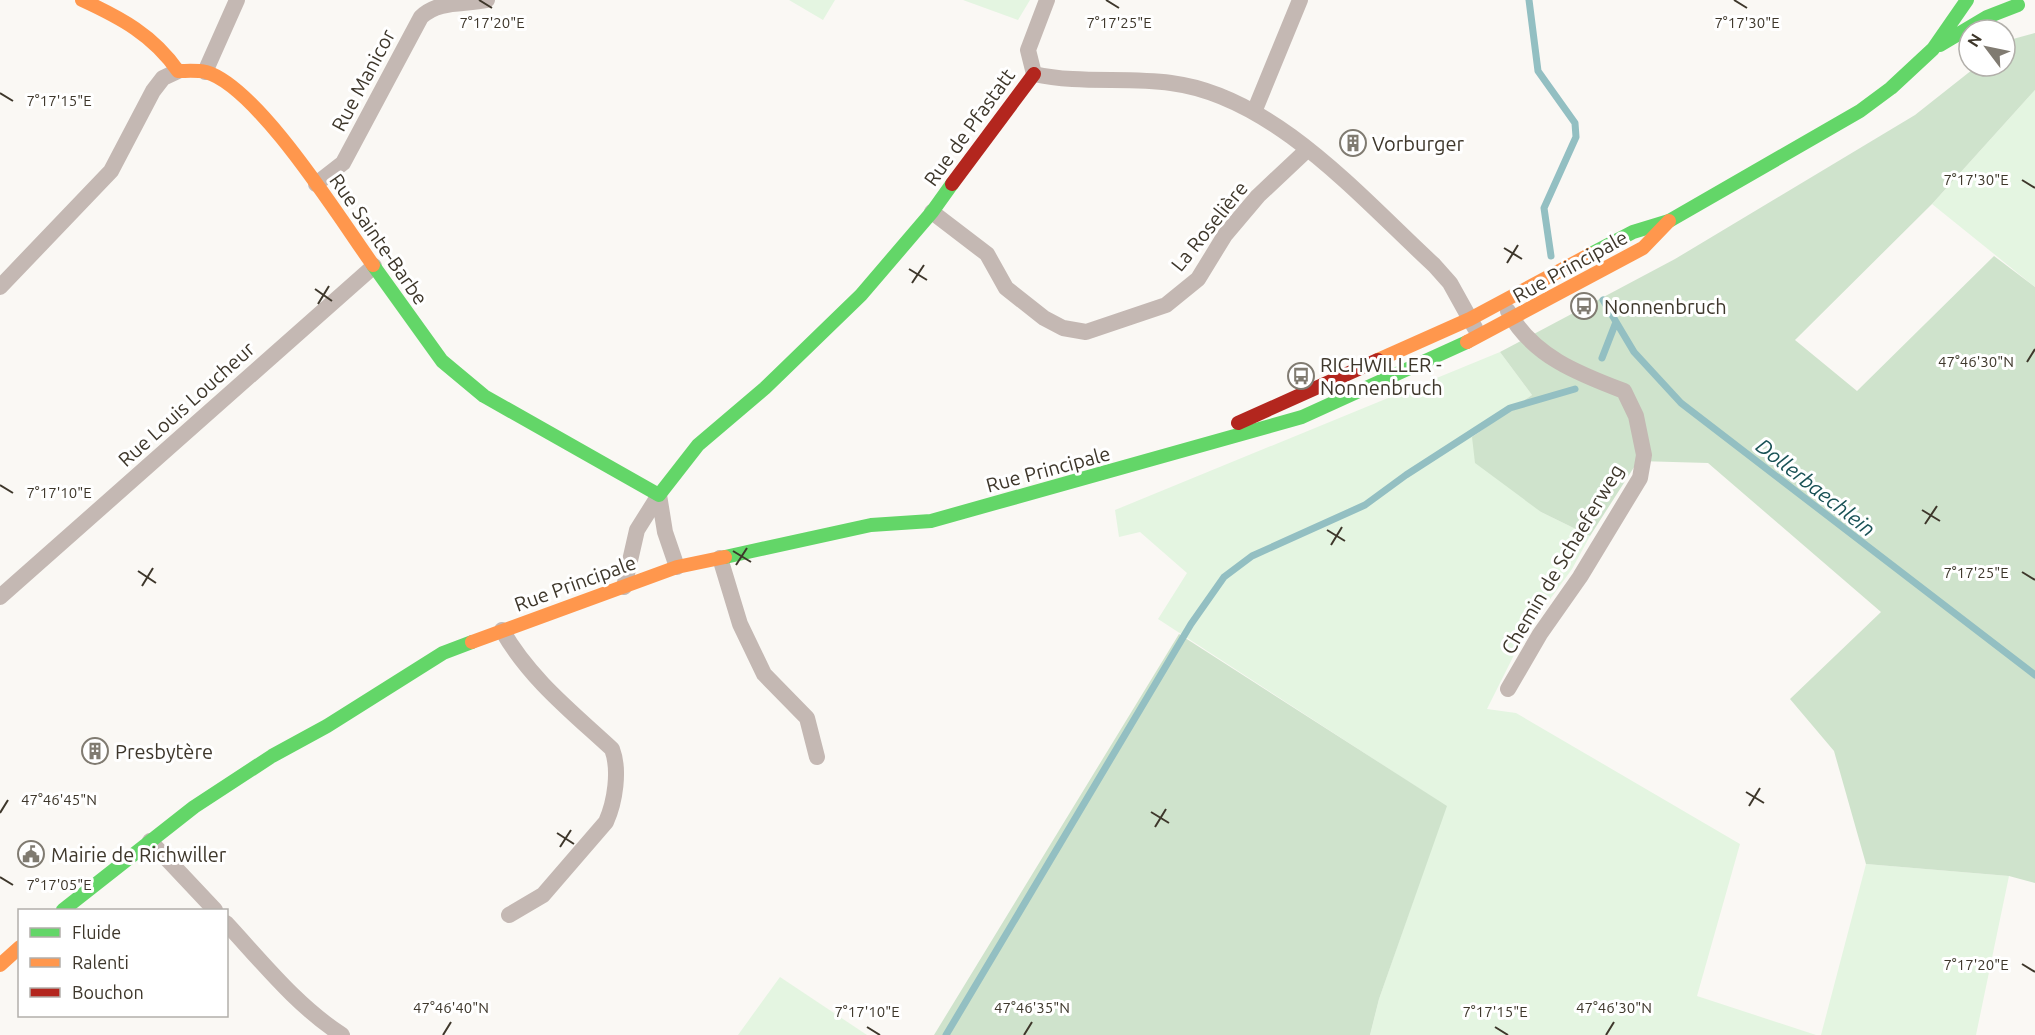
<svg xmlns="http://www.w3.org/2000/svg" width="2035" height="1035" font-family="Ubuntu,sans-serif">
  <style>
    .green { fill: #e4f5e1 }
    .forest { fill: #cfe3cc }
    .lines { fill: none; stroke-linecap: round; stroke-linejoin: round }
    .stream { stroke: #93bfc2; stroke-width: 7 }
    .street { stroke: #c4b8b3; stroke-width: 16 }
    .fast { stroke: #63d668; stroke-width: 14 }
    .slow { stroke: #ff974d; stroke-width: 14 }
    .jam { stroke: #b3261e; stroke-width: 14 }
    .ticks { fill: none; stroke: #3e372b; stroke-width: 2 }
    .labels { text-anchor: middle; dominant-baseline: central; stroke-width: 6; stroke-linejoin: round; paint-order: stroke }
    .street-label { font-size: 20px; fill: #3e372b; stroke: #fff }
    .poi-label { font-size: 20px; fill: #3e372b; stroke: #fff; text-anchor: start }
    .water-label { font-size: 21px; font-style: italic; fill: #195256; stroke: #fff }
    .ticks-label { font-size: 15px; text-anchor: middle; fill: #3e372b; stroke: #fff; stroke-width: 6; stroke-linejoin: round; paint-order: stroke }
  </style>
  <rect width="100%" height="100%" fill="#faf8f4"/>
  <path class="green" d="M 789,0 L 835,0 L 823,20 Z
    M 963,0 L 1030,0 L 1018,20 Z
    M 2035,90 L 2035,287 L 1932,204 Z
    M 1500,352 L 1532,395 L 1472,437 L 1541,512 L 1590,536 L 1572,569 L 1524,635 L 1487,709 L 1516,713 L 1740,844 L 1697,996 L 1816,1035 L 1370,1035 L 1379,999 L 1446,806 L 1158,619 L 1187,573 L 1140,532 L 1119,537 L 1115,510 Z
    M 1866,864 L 2009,876 L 1976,1035 L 1821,1035 Z
    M 780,977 L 867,1035 L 738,1035 Z"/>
  <path class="forest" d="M 2035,33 L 2035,90 L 1932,204 L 1795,340 L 1857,391 L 1994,256 L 2035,287 L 2035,883 L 2009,876 L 1866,864 L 1834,751 L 1790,699 L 1881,612 L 1708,463 L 1638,461 L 1590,536 L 1541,512 L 1475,463 L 1472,437 L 1532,395 L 1500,352 L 1675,259 L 1915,115 L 1977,66 L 2005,66 L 2005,45 L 2013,39 Z
    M 1179,634 L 1447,806 L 1379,999 L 1370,1035 L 934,1035 Z"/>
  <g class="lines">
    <path class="stream" d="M 1529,0 L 1538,71 L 1575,123 L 1576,137 L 1544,208 L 1551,256
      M 1603,300 L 1634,352 L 1681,403 L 2035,675
      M 1602,358 L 1616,322
      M 946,1035 L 1191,624 L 1224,577 L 1252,556 L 1365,505 L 1406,475 L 1510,408 L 1575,389"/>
    <path class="street" d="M 1047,0 L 1028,50 L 1034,74 C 1079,84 1125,77 1171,83 C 1274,96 1361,198 1434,265 L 1450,283 L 1475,328
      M 205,72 L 237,0
      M 1254,112 L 1300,0
      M 316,184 L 343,163 L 421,17 C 439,0 464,5 487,0
      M 932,212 L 987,254 L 1006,288 L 1044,318 L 1063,328 L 1086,332 L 1166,305 L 1198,279 L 1225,235 L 1258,196 L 1308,149
      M 0,287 L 111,171 L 153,91 L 163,78 L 178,71
      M 1508,311 C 1532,356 1579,374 1624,391 L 1636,416 L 1644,455 L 1640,478 L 1580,577 L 1540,634 L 1508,689
      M 720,558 L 740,624 L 764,674 L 807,718 L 817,757
      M 624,587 L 637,530 L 659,495 L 665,532 L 677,567
      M 0,597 L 374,266
      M 502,630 C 529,678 572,712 612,749 C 620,770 615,802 606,822 L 543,895 L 509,915
      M 150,841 L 215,910
      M 226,923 C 263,963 297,1006 342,1035"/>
    <path class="fast" d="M 1940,45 L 1987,17 L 2018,5
      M 1591,254 L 1633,232 L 1669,221 L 1860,111 L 1891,88 L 1933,49 L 1967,0
      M 373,265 L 442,361 L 484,396 L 659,495 L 698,445 L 765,388 L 861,295 L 932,212 L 952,184
      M 725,557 L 871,525 L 931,521 L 1302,417 L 1467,342
      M 63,910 L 194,807 L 272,756 L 327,726 L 443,653 L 472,642"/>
    <path class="slow" d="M 82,0 C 121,18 153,35 178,71 C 187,71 197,70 206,72 C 258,87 340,219 373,265
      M 1467,342 L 1643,248 L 1669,221
      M 1378,360 L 1470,319 L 1591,254
      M 472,642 L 677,567 L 725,557
      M 0,965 L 20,947"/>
    <path class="jam" d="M 952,184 L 1034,74
      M 1238,423 L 1378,360"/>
  </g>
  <path class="ticks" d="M 479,0 L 492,8M 1106,0 L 1119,8M 1734,0 L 1747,8M 0,93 L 13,101M 2022,180 L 2035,188M 1504,248 L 1522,259M 1507,263 L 1518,245M 909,269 L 927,280M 912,283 L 924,265M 315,289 L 332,301M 318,304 L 329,286M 2027,362 L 2035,349M 0,485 L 13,493M 1922,510 L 1940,521M 1925,524 L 1937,506M 1327,530 L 1345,541M 1331,545 L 1342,527M 733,551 L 751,562M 736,565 L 747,548M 138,571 L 156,583M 2022,572 L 2035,580M 142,586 L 153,568M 1746,792 L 1764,803M 1749,806 L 1760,788M 1151,812 L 1169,823M 0,813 L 8,800M 1155,827 L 1166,809M 557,833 L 574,844M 560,847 L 571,830M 0,877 L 13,885M 2022,964 L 2035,972M 867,1027 L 880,1035M 1495,1027 L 1508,1035M 443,1035 L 451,1022M 1024,1035 L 1032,1022M 1606,1035 L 1614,1022"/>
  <defs>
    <symbol id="building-ring" viewBox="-11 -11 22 22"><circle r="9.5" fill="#fff" stroke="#807b71" stroke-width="1.5"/><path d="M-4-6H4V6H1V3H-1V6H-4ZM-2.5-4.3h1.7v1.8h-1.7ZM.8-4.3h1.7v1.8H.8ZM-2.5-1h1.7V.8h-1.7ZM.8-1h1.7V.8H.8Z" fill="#807b71"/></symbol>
    <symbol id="bus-ring" viewBox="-11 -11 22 22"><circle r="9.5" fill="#fff" stroke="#807b71" stroke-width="1.5"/><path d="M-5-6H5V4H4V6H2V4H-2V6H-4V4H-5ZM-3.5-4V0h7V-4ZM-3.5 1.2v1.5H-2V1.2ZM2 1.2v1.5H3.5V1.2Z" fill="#807b71"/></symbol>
    <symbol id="civic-ring" viewBox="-11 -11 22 22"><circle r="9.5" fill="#fff" stroke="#807b71" stroke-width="1.5"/><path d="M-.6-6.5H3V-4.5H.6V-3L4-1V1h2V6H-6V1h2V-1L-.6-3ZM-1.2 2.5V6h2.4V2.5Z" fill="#807b71"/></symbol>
  </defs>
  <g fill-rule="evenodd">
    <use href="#building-ring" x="1338" y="128" width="30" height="30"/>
    <use href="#bus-ring" x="1569" y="291" width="30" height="30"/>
    <use href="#bus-ring" x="1286" y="361" width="30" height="30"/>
    <use href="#building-ring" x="80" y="736" width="30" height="30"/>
    <use href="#civic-ring" x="16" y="839" width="30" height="30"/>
  </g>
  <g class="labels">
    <g class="street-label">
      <text transform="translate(363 80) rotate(-62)">Rue Manicor</text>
      <text transform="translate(969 127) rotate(-54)">Rue de Pfastatt</text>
      <text transform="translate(1209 226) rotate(-51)">La Roselière</text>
      <text transform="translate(379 239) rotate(55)">Rue Sainte-Barbe</text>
      <text transform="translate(1570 266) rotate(-29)">Rue Principale</text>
      <text transform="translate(186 404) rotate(-42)">Rue Louis Loucheur</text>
      <text transform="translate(1048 469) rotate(-15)">Rue Principale</text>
      <text transform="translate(1562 559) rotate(-59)">Chemin de Schaeferweg</text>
      <text transform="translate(575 583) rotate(-20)">Rue Principale</text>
    </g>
    <g class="poi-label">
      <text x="1372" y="143">Vorburger</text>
      <text x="1604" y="306">Nonnenbruch</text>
      <text x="1320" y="364">RICHWILLER -<tspan x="1320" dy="23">Nonnenbruch</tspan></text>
      <text x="115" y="751">Presbytère</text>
      <text x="51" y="854">Mairie de Richwiller</text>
    </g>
    <g class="water-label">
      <text transform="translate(1816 487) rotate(38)">Dollerbaechlein</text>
    </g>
  </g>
  <g class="ticks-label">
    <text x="492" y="28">7°17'20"E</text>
    <text x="1119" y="28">7°17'25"E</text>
    <text x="1747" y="28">7°17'30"E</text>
    <text x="59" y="106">7°17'15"E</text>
    <text x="1976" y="185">7°17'30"E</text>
    <text x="1976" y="367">47°46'30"N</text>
    <text x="59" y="498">7°17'10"E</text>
    <text x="1976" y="578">7°17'25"E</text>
    <text x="59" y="805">47°46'45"N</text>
    <text x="59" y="890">7°17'05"E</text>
    <text x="1976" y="970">7°17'20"E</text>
    <text x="451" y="1013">47°46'40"N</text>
    <text x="1032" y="1013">47°46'35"N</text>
    <text x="1614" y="1013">47°46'30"N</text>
    <text x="867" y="1017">7°17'10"E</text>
    <text x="1495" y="1017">7°17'15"E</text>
  </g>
  <rect x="18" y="909" width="210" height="108" fill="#ffffff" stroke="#b2afaa" stroke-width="1.5"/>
  <rect x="30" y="928" width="30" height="9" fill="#63d668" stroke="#b2afaa" stroke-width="1.5"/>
  <text x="72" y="939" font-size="18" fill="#3e372b">Fluide</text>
  <rect x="30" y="958" width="30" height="9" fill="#ff974d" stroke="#b2afaa" stroke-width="1.5"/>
  <text x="72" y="969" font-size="18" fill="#3e372b">Ralenti</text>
  <rect x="30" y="988" width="30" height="9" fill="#b3261e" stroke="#b2afaa" stroke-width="1.5"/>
  <text x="72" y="999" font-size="18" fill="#3e372b">Bouchon</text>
  <g transform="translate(1987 48) rotate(302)"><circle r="28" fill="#ffffff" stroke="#b2afaa" stroke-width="1.5"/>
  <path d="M0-4.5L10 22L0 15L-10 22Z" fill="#807b71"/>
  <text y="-9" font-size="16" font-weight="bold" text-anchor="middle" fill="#3e372b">N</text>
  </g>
</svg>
